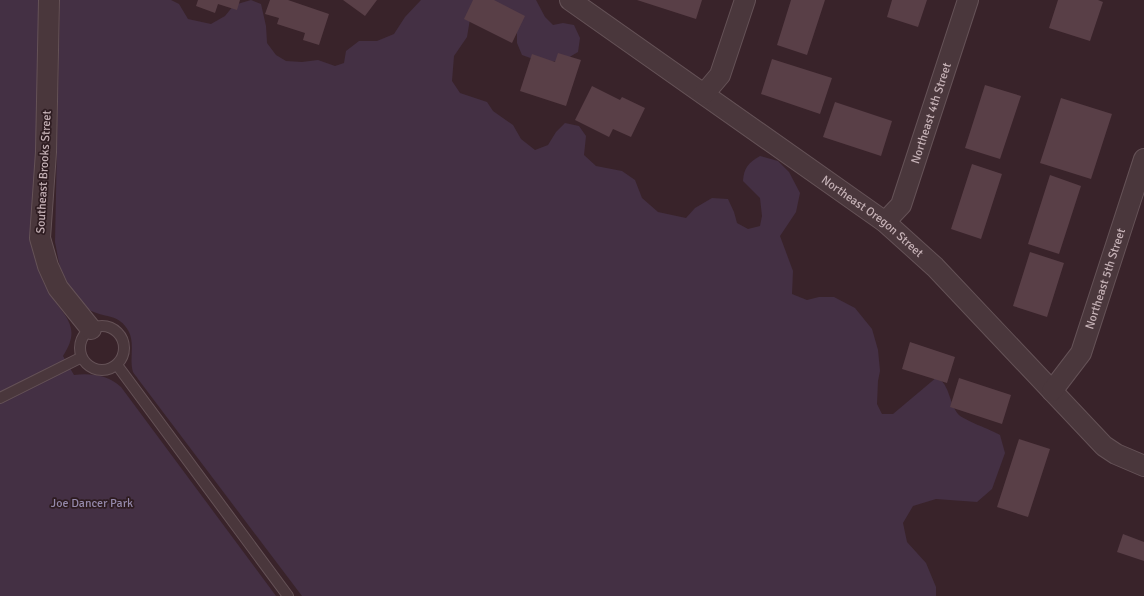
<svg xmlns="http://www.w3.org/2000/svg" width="1144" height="596" font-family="Signika,sans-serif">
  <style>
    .green { fill: #443044 }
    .building { fill: #593f47 }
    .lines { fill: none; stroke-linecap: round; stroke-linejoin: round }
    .lane-casing { stroke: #655257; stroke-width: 12 }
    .street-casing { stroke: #655257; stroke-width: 22 }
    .lane { stroke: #4a373c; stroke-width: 10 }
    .street { stroke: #4a373c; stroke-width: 20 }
    .labels { text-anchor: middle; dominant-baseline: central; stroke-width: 3.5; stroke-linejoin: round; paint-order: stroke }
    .street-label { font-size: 12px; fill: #c6b2b7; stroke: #2e1c21 }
    .park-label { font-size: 12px; fill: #9488aa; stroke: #2e1c21 }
  </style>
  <rect width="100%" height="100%" fill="#39232a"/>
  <path class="green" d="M 0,0 L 40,0 L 33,248 C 37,262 40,276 47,289 C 61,315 84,324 63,356 L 74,375 C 91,373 108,375 121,387 L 276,596 L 0,596 Z
    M 60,0 L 171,0 L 179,4 L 188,19 L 211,24 L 225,16 L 234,5 L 251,0 L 261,4 L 266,26 L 267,43 L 276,55 L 286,61 L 302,62 L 318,60 L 335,66 L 344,63 L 346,51 L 359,41 L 377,41 L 394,34 L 405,17 L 421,0 L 480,0 L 471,13 L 467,37 L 454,56 L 452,81 L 460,93 L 487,102 L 493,111 L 513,125 L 521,139 L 535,150 L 548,145 L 556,132 L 565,123 L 579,126 L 586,136 L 584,155 L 596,166 L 622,171 L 635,180 L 642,198 L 658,212 L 686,218 L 695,208 L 712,198 L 728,199 L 734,212 L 737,223 L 748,229 L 760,226 L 762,216 L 760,198 L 743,181 C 744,168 748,163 760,156 L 778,161 L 789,172 L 800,193 L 796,212 L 780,236 L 793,271 L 792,294 L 807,300 L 819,297 L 834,297 L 855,308 L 872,329 L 878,350 L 880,371 L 878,381 L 877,404 L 882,414 L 893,414 L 937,377 C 950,385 949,403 958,414 C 963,420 992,430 1000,435 L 1005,453 L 992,489 L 977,502 L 936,499 L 913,506 L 903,523 L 907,542 L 926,563 L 936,587 L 936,596 L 302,596 L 138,379 C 137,377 134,374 133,372 C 129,359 135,345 129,332 C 119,312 103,319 88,309 C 76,301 66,282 61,269 C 58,261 57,251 55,242 Z
    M 485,0 L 536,0 L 545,17 L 553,25 L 563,23 L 574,25 L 580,38 L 578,52 L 561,62 L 536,60 L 522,55 L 517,43 L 517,22 Z"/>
  <path class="building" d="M 198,0 L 240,0 L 237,10 L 218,4 L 215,13 L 196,6 Z
    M 270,0 L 288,0 L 329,14 L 319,45 L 303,40 L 305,33 L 277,24 L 279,18 L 265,14 Z
    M 343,0 L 377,0 L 365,16 Z
    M 473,0 L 494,0 L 525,16 L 512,43 L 464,19 Z
    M 637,0 L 702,0 L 696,19 Z
    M 791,0 L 825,0 L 807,55 L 777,45 Z
    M 892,0 L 927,0 L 918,27 L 887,17 Z
    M 1058,0 L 1098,0 L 1103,2 L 1090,41 L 1049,28 Z
    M 558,53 L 581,60 L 566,106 L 520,91 L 532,54 L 555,62 Z
    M 772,59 L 832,78 L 820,114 L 761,94 Z
    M 985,85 L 1021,96 L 1000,159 L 965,148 Z
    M 592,86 L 620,100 L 622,97 L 645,108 L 631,137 L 613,129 L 609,137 L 575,120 Z
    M 1061,98 L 1112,114 L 1091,179 L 1040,163 Z
    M 835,102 L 892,121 L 881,156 L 823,137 Z
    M 972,164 L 1002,174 L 981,239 L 951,229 Z
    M 1050,175 L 1081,186 L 1059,254 L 1028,244 Z
    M 1030,252 L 1064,263 L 1047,317 L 1013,306 Z
    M 910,342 L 955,357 L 947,383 L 902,369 Z
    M 959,378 L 1011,395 L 1002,424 L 950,407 Z
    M 1019,439 L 1050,449 L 1028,517 L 997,507 Z
    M 1123,534 L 1144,542 L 1144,561 L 1117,552 Z"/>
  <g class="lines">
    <defs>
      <path id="lane" d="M80 348a22 22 0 1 1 44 0a22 22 0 1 1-44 0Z
        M 117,365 L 288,596
        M 0,398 L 82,357"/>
      <g id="street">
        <path d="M 49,0 L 46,152 L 40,238 L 48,266 L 58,288 L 91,329"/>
        <path id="s1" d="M 570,0 L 885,222 L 935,267 L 1104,446 L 1116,454 L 1144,466"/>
        <path d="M 704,94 L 720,75 L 745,0"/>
        <path id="s2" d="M 885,222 L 901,205 L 968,0"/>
        <path id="s3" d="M 1052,391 L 1081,353 L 1144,159"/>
      </g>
    </defs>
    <use href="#lane" class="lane-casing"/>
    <use href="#street" class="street-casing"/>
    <use href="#lane" class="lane"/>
    <use href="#street" class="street"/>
  </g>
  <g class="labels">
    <g class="street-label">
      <text stroke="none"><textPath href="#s2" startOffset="120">Northeast 4th Street</textPath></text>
      <text transform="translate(44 172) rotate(-87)">Southeast Brooks Street</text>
      <text stroke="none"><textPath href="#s1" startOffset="372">Northeast Oregon Street</textPath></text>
      <text stroke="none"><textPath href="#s3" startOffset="126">Northeast 5th Street</textPath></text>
    </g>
    <g class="park-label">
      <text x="92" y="503">Joe Dancer Park</text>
    </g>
  </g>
</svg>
